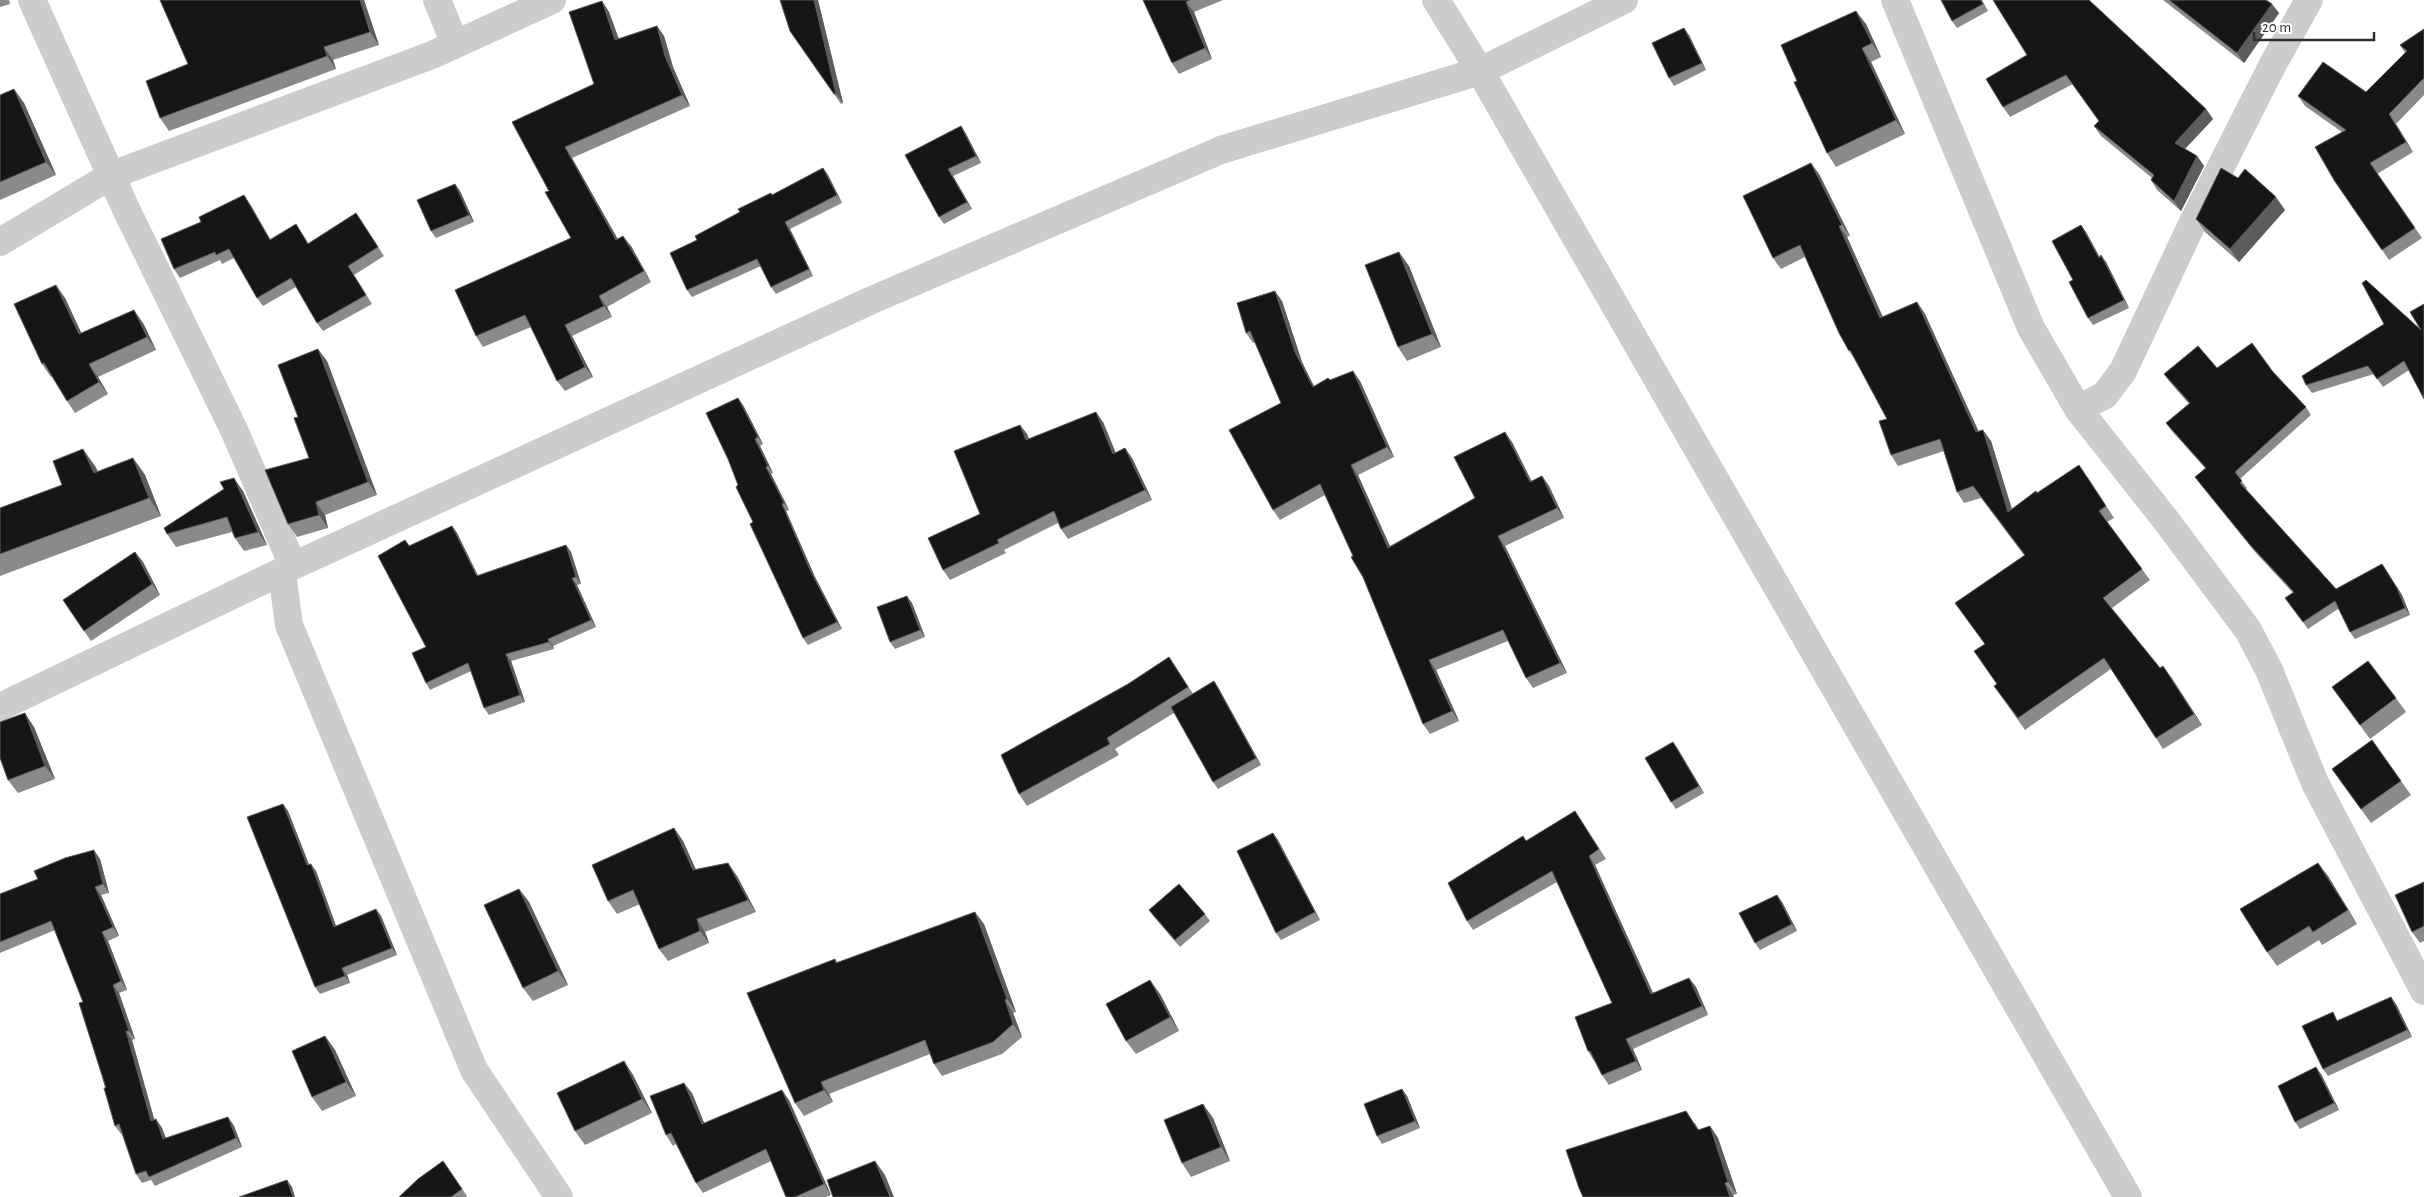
<svg xmlns="http://www.w3.org/2000/svg" width="2424" height="1197" font-family="'Alegreya Sans',sans-serif">
  <style>
    .lines { fill: none; stroke-linecap: round; stroke-linejoin: round }
    .street { stroke: #ccc; stroke-width: 28 }
    .wall { fill: #8a8a8a }
    .shaded-wall { fill: #5c5c5c }
    .building { fill: #161616; stroke: #5c5c5c }
  </style>
  <rect width="100%" height="100%" fill="#fff"/>
  <g class="lines">
    <path class="street" d="M 32,0 L 126,209 L 234,430 L 293,566
      M 437,0 L 455,44
      M 1436,0 L 1480,71 L 2128,1197
      M 1895,0 L 2031,328 L 2078,409 L 2165,519 L 2248,630 L 2269,670 L 2315,783 L 2424,991
      M 0,242 L 112,175 L 432,55 L 552,0
      M 2078,409 L 2105,395 L 2123,371 L 2193,222 L 2273,64 L 2309,0
      M 282,573 L 289,625 L 474,1070 L 559,1197
      M 0,707 L 293,566 L 872,300 L 1221,150 L 1480,71 L 1624,0"/>
  </g>
  <path class="wall" d="M 0,0 L 9,0 L 10,4 L 0,7 Z
    M 160,0 L 364,0 L 379,45 L 333,60 L 336,69 L 169,131 L 160,118 L 188,64 Z
    M 780,0 L 818,0 L 843,103 L 841,104 L 790,31 Z
    M 1143,0 L 1223,0 L 1194,12 L 1212,59 L 1179,74 L 1172,63 Z
    M 1982,0 L 1988,11 L 1957,28 L 1952,21 Z
    M 2163,0 L 2266,0 L 2279,13 L 2244,63 Z
    M 602,1 L 609,12 L 619,39 L 657,26 L 664,36 L 673,67 L 690,106 L 572,158 L 617,239 L 631,246 L 651,282 L 607,307 L 612,317 L 572,336 L 593,377 L 565,391 L 557,381 L 531,327 L 483,347 L 476,336 L 571,238 L 549,191 L 512,122 L 594,84 Z
    M 1866,24 L 1881,57 L 1871,62 L 1905,134 L 1836,167 L 1827,153 L 1797,81 Z
    M 2424,29 L 2424,95 L 2396,124 L 2413,152 L 2377,174 L 2422,238 L 2389,260 L 2334,180 L 2342,132 L 2305,106 L 2298,96 L 2366,92 L 2405,53 L 2400,45 Z
    M 1689,35 L 1706,70 L 1674,86 L 1669,78 Z
    M 2027,55 L 2206,109 L 2213,119 L 2185,149 L 2197,156 L 2204,166 L 2181,211 L 2157,190 L 2151,180 L 2152,178 L 2101,136 L 2094,126 L 2099,121 L 2073,84 L 2010,117 L 2003,107 Z
    M 0,95 L 24,103 L 56,175 L 0,200 Z
    M 961,126 L 966,134 L 981,163 L 953,176 L 972,209 L 944,224 L 939,217 L 905,155 Z
    M 823,168 L 828,175 L 842,203 L 790,229 L 813,276 L 776,294 L 771,287 L 761,266 L 692,297 L 687,290 L 697,240 L 772,195 Z
    M 1819,174 L 1850,236 L 1847,237 L 1883,317 L 1917,302 L 1925,314 L 1978,432 L 1991,441 L 2012,509 L 2037,493 L 2087,476 L 2114,518 L 2107,522 L 2150,580 L 2112,608 L 2160,668 L 2171,677 L 2202,725 L 2163,749 L 2111,669 L 2025,730 L 1994,686 L 1997,684 L 1985,644 L 2024,555 L 1981,498 L 1964,503 L 1957,492 L 1944,451 L 1898,466 L 1891,455 L 1887,419 L 1857,362 L 1849,351 L 1805,257 L 1781,269 L 1773,258 Z
    M 2238,178 L 2285,210 L 2239,262 L 2205,232 L 2196,219 Z
    M 455,184 L 460,191 L 474,222 L 436,238 L 431,231 Z
    M 250,204 L 270,239 L 296,224 L 308,243 L 356,213 L 384,256 L 354,275 L 372,304 L 323,331 L 317,323 L 296,287 L 263,306 L 257,298 L 234,258 L 222,264 L 220,260 L 180,278 L 174,269 Z
    M 2081,225 L 2086,232 L 2099,257 L 2106,262 L 2129,308 L 2093,325 L 2088,318 L 2073,280 Z
    M 1409,266 L 1441,347 L 1407,361 L 1398,347 Z
    M 65,298 L 81,333 L 143,323 L 156,350 L 98,377 L 108,394 L 75,413 L 67,401 L 52,376 L 51,377 L 42,364 Z
    M 1282,301 L 1302,362 L 1314,386 L 1330,380 L 1360,381 L 1394,457 L 1358,475 L 1390,546 L 1475,498 L 1512,442 L 1531,481 L 1542,476 L 1549,486 L 1564,518 L 1505,546 L 1567,673 L 1533,688 L 1526,678 L 1508,641 L 1436,670 L 1459,721 L 1430,734 L 1423,724 L 1363,577 L 1325,495 L 1280,520 L 1273,510 L 1281,403 L 1255,342 L 1253,343 L 1246,333 Z
    M 2421,330 L 2424,399 L 2409,370 L 2383,387 L 2374,374 L 2312,393 L 2306,385 Z
    M 327,361 L 377,495 L 325,515 L 328,528 L 297,537 L 288,524 L 309,458 L 298,417 Z
    M 2217,368 L 2273,372 L 2306,407 L 2311,415 L 2240,479 L 2247,488 L 2246,489 L 2336,589 L 2382,564 L 2402,595 L 2410,615 L 2355,639 L 2350,632 L 2338,609 L 2308,629 L 2285,598 L 2293,593 L 2256,553 L 2200,484 L 2195,477 L 2205,468 L 2171,430 L 2166,423 L 2189,404 L 2169,381 L 2164,374 Z
    M 738,398 L 743,405 L 763,444 L 760,446 L 773,473 L 771,474 L 789,510 L 786,511 L 815,577 L 842,629 L 808,645 L 803,638 L 753,522 Z
    M 1103,422 L 1116,453 L 1125,448 L 1132,458 L 1152,500 L 1068,539 L 1061,529 L 1058,523 L 1004,550 L 1006,553 L 950,580 L 943,570 L 980,514 L 1020,425 L 1027,434 L 1029,439 Z
    M 133,458 L 145,475 L 161,516 L 0,576 L 0,508 L 62,485 L 95,466 L 98,471 Z
    M 243,491 L 267,545 L 244,551 L 235,538 L 232,532 L 176,547 L 167,534 Z
    M 452,526 L 457,533 L 478,575 L 566,545 L 571,552 L 581,584 L 577,585 L 596,627 L 553,646 L 554,649 L 511,661 L 525,702 L 489,715 L 484,708 L 471,671 L 430,690 L 426,683 L 426,647 L 405,540 L 410,546 Z
    M 135,552 L 143,562 L 160,595 L 91,641 L 63,600 Z
    M 912,603 L 925,637 L 895,649 L 890,642 Z
    M 1177,669 L 1193,694 L 1214,681 L 1219,689 L 1261,765 L 1218,789 L 1213,782 L 1174,713 L 1115,749 L 1119,755 L 1027,806 L 1019,794 Z
    M 2332,687 L 2396,698 L 2406,712 L 2370,739 Z
    M 34,727 L 55,779 L 18,793 L 8,780 Z
    M 2372,740 L 2411,795 L 2371,823 L 2332,769 Z
    M 1673,742 L 1704,793 L 1676,809 L 1671,802 Z
    M 283,804 L 288,811 L 309,865 L 316,871 L 336,926 L 376,909 L 381,916 L 397,955 L 347,975 L 350,983 L 320,994 L 315,987 Z
    M 1575,811 L 1606,859 L 1595,865 L 1653,993 L 1689,978 L 1696,987 L 1708,1015 L 1633,1049 L 1642,1070 L 1609,1085 L 1602,1075 L 1595,1061 L 1594,1061 L 1588,1051 L 1612,1003 L 1557,882 L 1473,930 L 1467,921 L 1526,841 Z
    M 674,828 L 683,841 L 696,870 L 737,876 L 756,912 L 705,932 L 709,943 L 668,961 L 659,949 L 640,904 L 617,914 L 608,901 Z
    M 1273,833 L 1278,840 L 1320,920 L 1281,940 L 1276,933 Z
    M 100,859 L 109,893 L 101,895 L 119,936 L 108,941 L 127,990 L 119,993 L 135,1039 L 132,1040 L 154,1120 L 156,1119 L 162,1128 L 166,1138 L 228,1117 L 234,1126 L 242,1147 L 155,1186 L 151,1180 L 142,1183 L 136,1174 L 122,1134 L 121,1134 L 115,1126 L 83,1002 L 55,930 L 0,953 L 0,894 Z
    M 2328,876 L 2357,924 L 2322,945 L 2319,940 L 2277,966 L 2267,952 Z
    M 2424,882 L 2424,941 L 2420,943 L 2412,932 Z
    M 519,889 L 529,902 L 568,985 L 533,1001 L 523,988 Z
    M 1777,895 L 1782,902 L 1797,931 L 1760,950 L 1755,943 Z
    M 1149,910 L 1205,914 L 1210,921 L 1180,947 L 1154,917 Z
    M 984,924 L 1016,1012 L 1013,1013 L 1022,1037 L 1002,1054 L 942,1076 L 934,1064 L 930,1054 L 829,1094 L 833,1102 L 804,1116 L 795,1103 L 835,959 L 837,962 Z
    M 1160,994 L 1179,1031 L 1136,1054 L 1126,1041 Z
    M 2396,1004 L 2412,1037 L 2328,1076 L 2323,1069 L 2338,1020 Z
    M 325,1036 L 335,1050 L 356,1096 L 322,1111 L 312,1097 Z
    M 624,1061 L 633,1075 L 652,1113 L 585,1145 L 575,1131 Z
    M 2321,1074 L 2339,1110 L 2300,1129 L 2295,1122 Z
    M 1402,1089 L 1407,1096 L 1420,1128 L 1382,1144 L 1377,1136 Z
    M 692,1093 L 704,1123 L 789,1100 L 831,1195 L 826,1197 L 786,1197 L 771,1161 L 703,1193 L 696,1183 L 676,1144 L 673,1146 L 666,1135 Z
    M 1213,1118 L 1230,1161 L 1191,1177 L 1182,1163 Z
    M 1695,1123 L 1699,1130 L 1710,1126 L 1718,1138 L 1737,1194 L 1733,1195 L 1583,1197 Z
    M 443,1161 L 467,1196 L 466,1197 L 399,1197 Z"/>
  <path class="shaded-wall" d="M 360,0 L 364,0 L 379,45 L 370,32 Z
    M 814,0 L 818,0 L 843,103 L 836,94 Z
    M 602,1 L 609,12 L 623,51 L 615,40 Z
    M 1186,2 L 1194,12 L 1212,59 L 1205,48 Z
    M 2272,4 L 2279,13 L 2244,63 L 2237,53 Z
    M 1856,11 L 1866,24 L 1881,57 L 1872,43 Z
    M 657,26 L 664,36 L 673,67 L 690,106 L 682,95 L 665,56 Z
    M 1684,28 L 1689,35 L 1706,70 L 1702,63 Z
    M 324,47 L 333,60 L 336,69 L 327,56 Z
    M 1862,48 L 1871,62 L 1905,134 L 1896,120 Z
    M 14,89 L 24,103 L 56,175 L 46,162 Z
    M 2206,109 L 2213,119 L 2181,153 L 2175,143 Z
    M 2389,114 L 2396,124 L 2413,152 L 2406,142 Z
    M 961,126 L 966,134 L 981,163 L 976,156 Z
    M 565,147 L 572,158 L 624,250 L 616,240 Z
    M 2197,156 L 2204,166 L 2181,211 L 2174,201 Z
    M 1811,163 L 1819,174 L 1850,236 L 1842,225 Z
    M 823,168 L 828,175 L 842,203 L 837,195 Z
    M 948,169 L 953,176 L 972,209 L 967,202 Z
    M 455,184 L 460,191 L 474,222 L 469,215 Z
    M 244,195 L 250,204 L 275,248 L 270,240 Z
    M 2276,197 L 2285,210 L 2239,262 L 2230,249 Z
    M 785,222 L 790,229 L 813,276 L 809,269 Z
    M 2081,225 L 2086,232 L 2104,265 L 2099,258 Z
    M 1839,226 L 1847,237 L 1888,329 L 1880,318 Z
    M 623,236 L 631,246 L 651,282 L 644,271 Z
    M 1399,252 L 1409,266 L 1441,347 L 1432,334 Z
    M 2101,255 L 2106,262 L 2129,308 L 2124,300 Z
    M 56,285 L 65,298 L 88,347 L 79,334 Z
    M 1275,291 L 1282,301 L 1302,362 L 1319,397 L 1313,387 L 1295,352 Z
    M 599,296 L 607,307 L 612,317 L 604,306 Z
    M 1917,302 L 1925,314 L 1984,443 L 1976,432 Z
    M 134,310 L 143,323 L 156,350 L 147,337 Z
    M 565,325 L 572,336 L 593,377 L 585,367 Z
    M 318,349 L 327,361 L 377,495 L 368,482 Z
    M 89,364 L 98,377 L 108,394 L 99,382 Z
    M 1353,371 L 1360,381 L 1394,457 L 1387,447 Z
    M 738,398 L 743,405 L 763,444 L 758,437 Z
    M 1096,412 L 1103,422 L 1120,464 L 1113,454 Z
    M 1020,425 L 1027,434 L 1033,450 L 1026,440 Z
    M 1983,430 L 1991,441 L 2016,523 L 2008,512 Z
    M 1505,432 L 1512,442 L 1537,492 L 1530,482 Z
    M 755,439 L 760,446 L 773,473 L 768,466 Z
    M 1125,448 L 1132,458 L 1152,500 L 1145,490 Z
    M 83,449 L 95,466 L 106,490 L 94,473 Z
    M 133,458 L 145,475 L 161,516 L 149,498 Z
    M 1351,465 L 1358,475 L 1395,558 L 1388,548 Z
    M 766,467 L 771,474 L 789,510 L 784,503 Z
    M 1542,476 L 1549,486 L 1564,518 L 1557,508 Z
    M 234,478 L 243,491 L 267,545 L 258,532 Z
    M 316,502 L 325,515 L 328,528 L 319,515 Z
    M 782,504 L 786,511 L 815,577 L 842,629 L 837,622 L 810,570 Z
    M 452,526 L 457,533 L 481,583 L 477,576 Z
    M 1498,536 L 1505,546 L 1567,673 L 1560,663 Z
    M 566,545 L 571,552 L 581,584 L 576,577 Z
    M 135,552 L 143,562 L 160,595 L 152,584 Z
    M 2382,564 L 2402,595 L 2410,615 L 2405,608 Z
    M 572,578 L 577,585 L 596,627 L 591,620 Z
    M 907,596 L 912,603 L 925,637 L 920,630 Z
    M 548,639 L 553,646 L 554,649 L 549,642 Z
    M 506,654 L 511,661 L 525,702 L 520,695 Z
    M 1169,657 L 1177,669 L 1196,699 L 1188,687 Z
    M 1429,660 L 1436,670 L 1459,721 L 1452,711 Z
    M 2163,666 L 2171,677 L 2202,725 L 2194,714 Z
    M 1214,681 L 1219,689 L 1261,765 L 1256,758 Z
    M 25,713 L 34,727 L 55,779 L 45,766 Z
    M 1673,742 L 1678,749 L 1704,793 L 1699,786 Z
    M 283,804 L 288,811 L 312,872 L 307,865 Z
    M 674,828 L 683,841 L 702,883 L 693,870 Z
    M 1273,833 L 1278,840 L 1320,920 L 1315,912 Z
    M 94,850 L 100,859 L 109,893 L 103,884 Z
    M 1589,856 L 1595,865 L 1658,1004 L 1651,994 Z
    M 728,863 L 737,876 L 756,912 L 748,900 Z
    M 2318,863 L 2328,876 L 2357,924 L 2348,910 Z
    M 311,864 L 316,871 L 339,934 L 334,927 Z
    M 95,887 L 101,895 L 119,936 L 113,927 Z
    M 519,889 L 529,902 L 568,985 L 558,971 Z
    M 1777,895 L 1782,902 L 1797,931 L 1792,924 Z
    M 376,909 L 381,916 L 397,955 L 392,948 Z
    M 975,912 L 984,924 L 1016,1012 L 1007,999 Z
    M 697,919 L 705,932 L 709,943 L 700,931 Z
    M 102,932 L 108,941 L 127,990 L 121,981 Z
    M 342,968 L 347,975 L 350,983 L 345,976 Z
    M 1689,978 L 1696,987 L 1708,1015 L 1702,1006 Z
    M 1150,980 L 1160,994 L 1179,1031 L 1170,1017 Z
    M 113,985 L 119,993 L 135,1039 L 129,1031 Z
    M 2391,997 L 2396,1004 L 2412,1037 L 2407,1030 Z
    M 1005,1000 L 1013,1013 L 1022,1037 L 1013,1024 Z
    M 126,1031 L 132,1040 L 157,1129 L 151,1121 Z
    M 325,1036 L 335,1050 L 356,1096 L 346,1082 Z
    M 1626,1039 L 1633,1049 L 1642,1070 L 1636,1061 Z
    M 624,1061 L 633,1075 L 652,1113 L 642,1099 Z
    M 2316,1067 L 2321,1074 L 2339,1110 L 2334,1103 Z
    M 821,1082 L 829,1094 L 833,1102 L 824,1090 Z
    M 684,1083 L 692,1093 L 709,1135 L 702,1124 Z
    M 1402,1089 L 1407,1096 L 1420,1128 L 1415,1121 Z
    M 782,1090 L 789,1100 L 831,1195 L 824,1184 Z
    M 1203,1104 L 1213,1118 L 1230,1161 L 1221,1147 Z
    M 228,1117 L 234,1126 L 242,1147 L 236,1138 Z
    M 156,1119 L 162,1128 L 169,1147 L 163,1139 Z
    M 1710,1126 L 1718,1138 L 1737,1194 L 1728,1182 Z
    M 875,1161 L 885,1175 L 894,1197 L 890,1197 Z
    M 287,1180 L 292,1187 L 295,1197 L 293,1197 Z
    M 1725,1183 L 1733,1195 L 1734,1197 L 1730,1197 Z"/>
  <path class="building" d="M 160,0 L 360,0 L 370,32 L 324,47 L 327,56 L 160,118 L 146,81 L 188,64 Z
    M 780,0 L 814,0 L 836,94 L 834,94 L 790,31 Z
    M 1143,0 L 1190,0 L 1186,2 L 1205,48 L 1172,63 Z
    M 1941,0 L 1981,0 L 1983,4 L 1952,21 Z
    M 1993,0 L 2089,0 L 2206,109 L 2175,143 L 2197,156 L 2174,201 L 2151,180 L 2154,175 L 2094,126 L 2099,121 L 2066,75 L 2003,107 L 1986,79 L 2027,55 Z
    M 2169,0 L 2266,0 L 2272,4 L 2237,53 Z
    M 602,1 L 615,40 L 657,26 L 665,56 L 682,95 L 565,147 L 616,240 L 623,236 L 644,271 L 599,296 L 604,306 L 565,325 L 585,367 L 557,381 L 525,315 L 476,336 L 455,290 L 571,238 L 545,192 L 549,191 L 512,122 L 594,84 L 569,12 Z
    M 1856,11 L 1872,43 L 1862,48 L 1896,120 L 1827,153 L 1794,82 L 1797,81 L 1781,45 Z
    M 1684,28 L 1702,63 L 1669,78 L 1652,43 Z
    M 2424,29 L 2424,78 L 2389,114 L 2406,142 L 2370,163 L 2415,228 L 2382,250 L 2334,180 L 2315,147 L 2346,130 L 2298,96 L 2323,62 L 2366,92 L 2407,51 L 2400,45 Z
    M 14,89 L 46,162 L 0,182 L 0,95 Z
    M 961,126 L 976,156 L 948,169 L 967,202 L 939,217 L 905,155 Z
    M 1811,163 L 1842,225 L 1839,226 L 1880,318 L 1917,302 L 1976,432 L 1983,430 L 2008,512 L 2036,491 L 2037,493 L 2079,465 L 2106,506 L 2099,511 L 2142,569 L 2103,598 L 2160,668 L 2163,666 L 2194,714 L 2156,738 L 2104,658 L 2018,718 L 1994,686 L 1997,684 L 1974,651 L 1985,644 L 1955,603 L 2025,555 L 1973,486 L 1957,492 L 1940,439 L 1891,455 L 1879,421 L 1887,419 L 1850,350 L 1849,351 L 1839,333 L 1800,245 L 1773,258 L 1743,196 Z
    M 823,168 L 837,195 L 785,222 L 809,269 L 771,287 L 757,259 L 687,290 L 670,253 L 697,240 L 695,236 L 740,212 L 738,209 L 771,193 L 772,195 Z
    M 2221,168 L 2238,178 L 2245,169 L 2276,197 L 2230,249 L 2196,219 Z
    M 455,184 L 469,215 L 431,231 L 417,200 Z
    M 244,195 L 270,240 L 296,224 L 308,244 L 356,213 L 378,247 L 348,266 L 366,295 L 317,323 L 291,278 L 257,298 L 229,249 L 216,255 L 215,252 L 174,269 L 161,239 L 201,222 L 199,217 Z
    M 2081,225 L 2099,258 L 2101,255 L 2124,300 L 2088,318 L 2069,282 L 2073,280 L 2052,241 Z
    M 1399,252 L 1432,334 L 1398,347 L 1365,265 Z
    M 2366,280 L 2421,330 L 2410,312 L 2424,304 L 2424,399 L 2404,361 L 2377,379 L 2368,366 L 2306,385 L 2302,376 L 2384,324 L 2362,283 Z
    M 56,285 L 79,334 L 134,310 L 147,337 L 89,364 L 99,382 L 67,401 L 44,363 L 42,364 L 14,304 Z
    M 1275,291 L 1295,352 L 1313,387 L 1328,378 L 1330,380 L 1353,371 L 1387,447 L 1351,465 L 1388,548 L 1475,498 L 1454,457 L 1505,432 L 1530,482 L 1542,476 L 1557,508 L 1498,536 L 1560,663 L 1526,678 L 1503,630 L 1429,660 L 1452,711 L 1423,724 L 1363,577 L 1351,557 L 1353,556 L 1320,484 L 1273,510 L 1229,430 L 1281,403 L 1250,331 L 1246,333 L 1237,303 Z
    M 2252,343 L 2273,372 L 2306,407 L 2235,472 L 2242,481 L 2240,483 L 2336,589 L 2382,564 L 2397,588 L 2405,608 L 2350,632 L 2335,601 L 2303,622 L 2285,598 L 2294,592 L 2251,546 L 2195,477 L 2206,468 L 2166,423 L 2190,403 L 2164,374 L 2198,346 L 2217,368 Z
    M 318,349 L 368,482 L 316,502 L 319,515 L 288,524 L 265,470 L 309,458 L 294,418 L 298,417 L 278,365 Z
    M 738,398 L 758,437 L 755,439 L 768,466 L 766,467 L 784,503 L 782,504 L 810,570 L 837,622 L 803,638 L 750,524 L 753,522 L 736,487 L 738,485 L 728,459 L 706,413 Z
    M 1096,412 L 1113,454 L 1125,448 L 1145,490 L 1061,529 L 1054,511 L 997,540 L 999,543 L 943,570 L 928,538 L 980,514 L 954,451 L 1020,425 L 1026,440 Z
    M 83,449 L 94,473 L 133,458 L 149,498 L 0,554 L 0,508 L 62,485 L 53,461 Z
    M 234,478 L 258,532 L 235,538 L 227,517 L 167,534 L 164,528 L 224,489 L 220,482 Z
    M 452,526 L 477,576 L 566,545 L 576,577 L 572,578 L 591,620 L 548,639 L 549,642 L 506,654 L 520,695 L 484,708 L 468,663 L 426,683 L 412,653 L 426,647 L 378,556 L 405,540 L 409,546 Z
    M 135,552 L 152,584 L 84,631 L 63,600 Z
    M 907,596 L 920,630 L 890,642 L 877,607 Z
    M 1169,657 L 1188,687 L 1107,738 L 1110,744 L 1019,794 L 1001,755 L 1128,684 Z
    M 2368,661 L 2396,698 L 2360,725 L 2332,687 Z
    M 1214,681 L 1256,758 L 1213,782 L 1171,707 Z
    M 25,713 L 45,766 L 8,780 L 0,758 L 0,722 Z
    M 2372,740 L 2401,781 L 2361,809 L 2332,769 Z
    M 1673,742 L 1699,786 L 1671,802 L 1645,758 Z
    M 283,804 L 307,865 L 311,864 L 334,927 L 376,909 L 392,948 L 342,968 L 345,976 L 315,987 L 247,817 Z
    M 1575,811 L 1599,849 L 1589,856 L 1651,994 L 1689,978 L 1702,1006 L 1626,1039 L 1636,1061 L 1602,1075 L 1590,1051 L 1588,1051 L 1575,1017 L 1612,1003 L 1552,871 L 1467,921 L 1448,883 L 1523,836 L 1526,841 Z
    M 674,828 L 693,870 L 728,863 L 748,900 L 697,919 L 700,931 L 659,949 L 633,890 L 608,901 L 592,865 Z
    M 1273,833 L 1315,912 L 1276,933 L 1237,851 Z
    M 94,850 L 103,884 L 95,887 L 113,927 L 102,932 L 121,981 L 113,985 L 129,1031 L 126,1031 L 151,1121 L 156,1119 L 163,1139 L 228,1117 L 236,1138 L 149,1177 L 146,1171 L 136,1174 L 119,1124 L 115,1126 L 104,1088 L 106,1088 L 79,1003 L 83,1002 L 51,921 L 0,942 L 0,894 L 38,879 L 34,871 L 65,858 Z
    M 2318,863 L 2348,910 L 2313,932 L 2309,926 L 2267,952 L 2240,909 Z
    M 2424,882 L 2424,926 L 2412,932 L 2395,895 Z
    M 1179,884 L 1205,914 L 1175,940 L 1149,910 Z
    M 519,889 L 558,971 L 523,988 L 484,905 Z
    M 1777,895 L 1792,924 L 1755,943 L 1739,913 Z
    M 975,912 L 1007,999 L 1005,1000 L 1013,1024 L 993,1042 L 934,1064 L 925,1040 L 821,1082 L 824,1090 L 795,1103 L 747,993 L 835,959 L 836,963 Z
    M 1150,980 L 1170,1017 L 1126,1041 L 1106,1004 Z
    M 2391,997 L 2407,1030 L 2323,1069 L 2302,1026 L 2333,1012 L 2337,1021 Z
    M 325,1036 L 346,1082 L 312,1097 L 292,1051 Z
    M 624,1061 L 642,1099 L 575,1131 L 557,1093 Z
    M 2316,1067 L 2334,1103 L 2295,1122 L 2278,1086 Z
    M 684,1083 L 702,1124 L 782,1090 L 824,1184 L 795,1197 L 786,1197 L 766,1149 L 696,1183 L 671,1133 L 666,1135 L 650,1096 Z
    M 1402,1089 L 1415,1121 L 1377,1136 L 1364,1104 Z
    M 1203,1104 L 1221,1147 L 1182,1163 L 1164,1120 Z
    M 1686,1111 L 1698,1130 L 1710,1126 L 1728,1182 L 1725,1183 L 1730,1197 L 1583,1197 L 1579,1188 L 1566,1150 Z
    M 443,1161 L 462,1189 L 451,1197 L 399,1197 L 418,1179 Z
    M 875,1161 L 890,1197 L 833,1197 L 827,1180 Z
    M 287,1180 L 293,1197 L 239,1197 Z"/>
  <path d="M2254 32v8h120v-8" fill="none" stroke="#2f2f2f" stroke-width="2.5"/>
  <text x="2262" y="32" font-size="15" fill="#2f2f2f" stroke="#ffffff" stroke-width="4" paint-order="stroke">20 m</text>
</svg>
